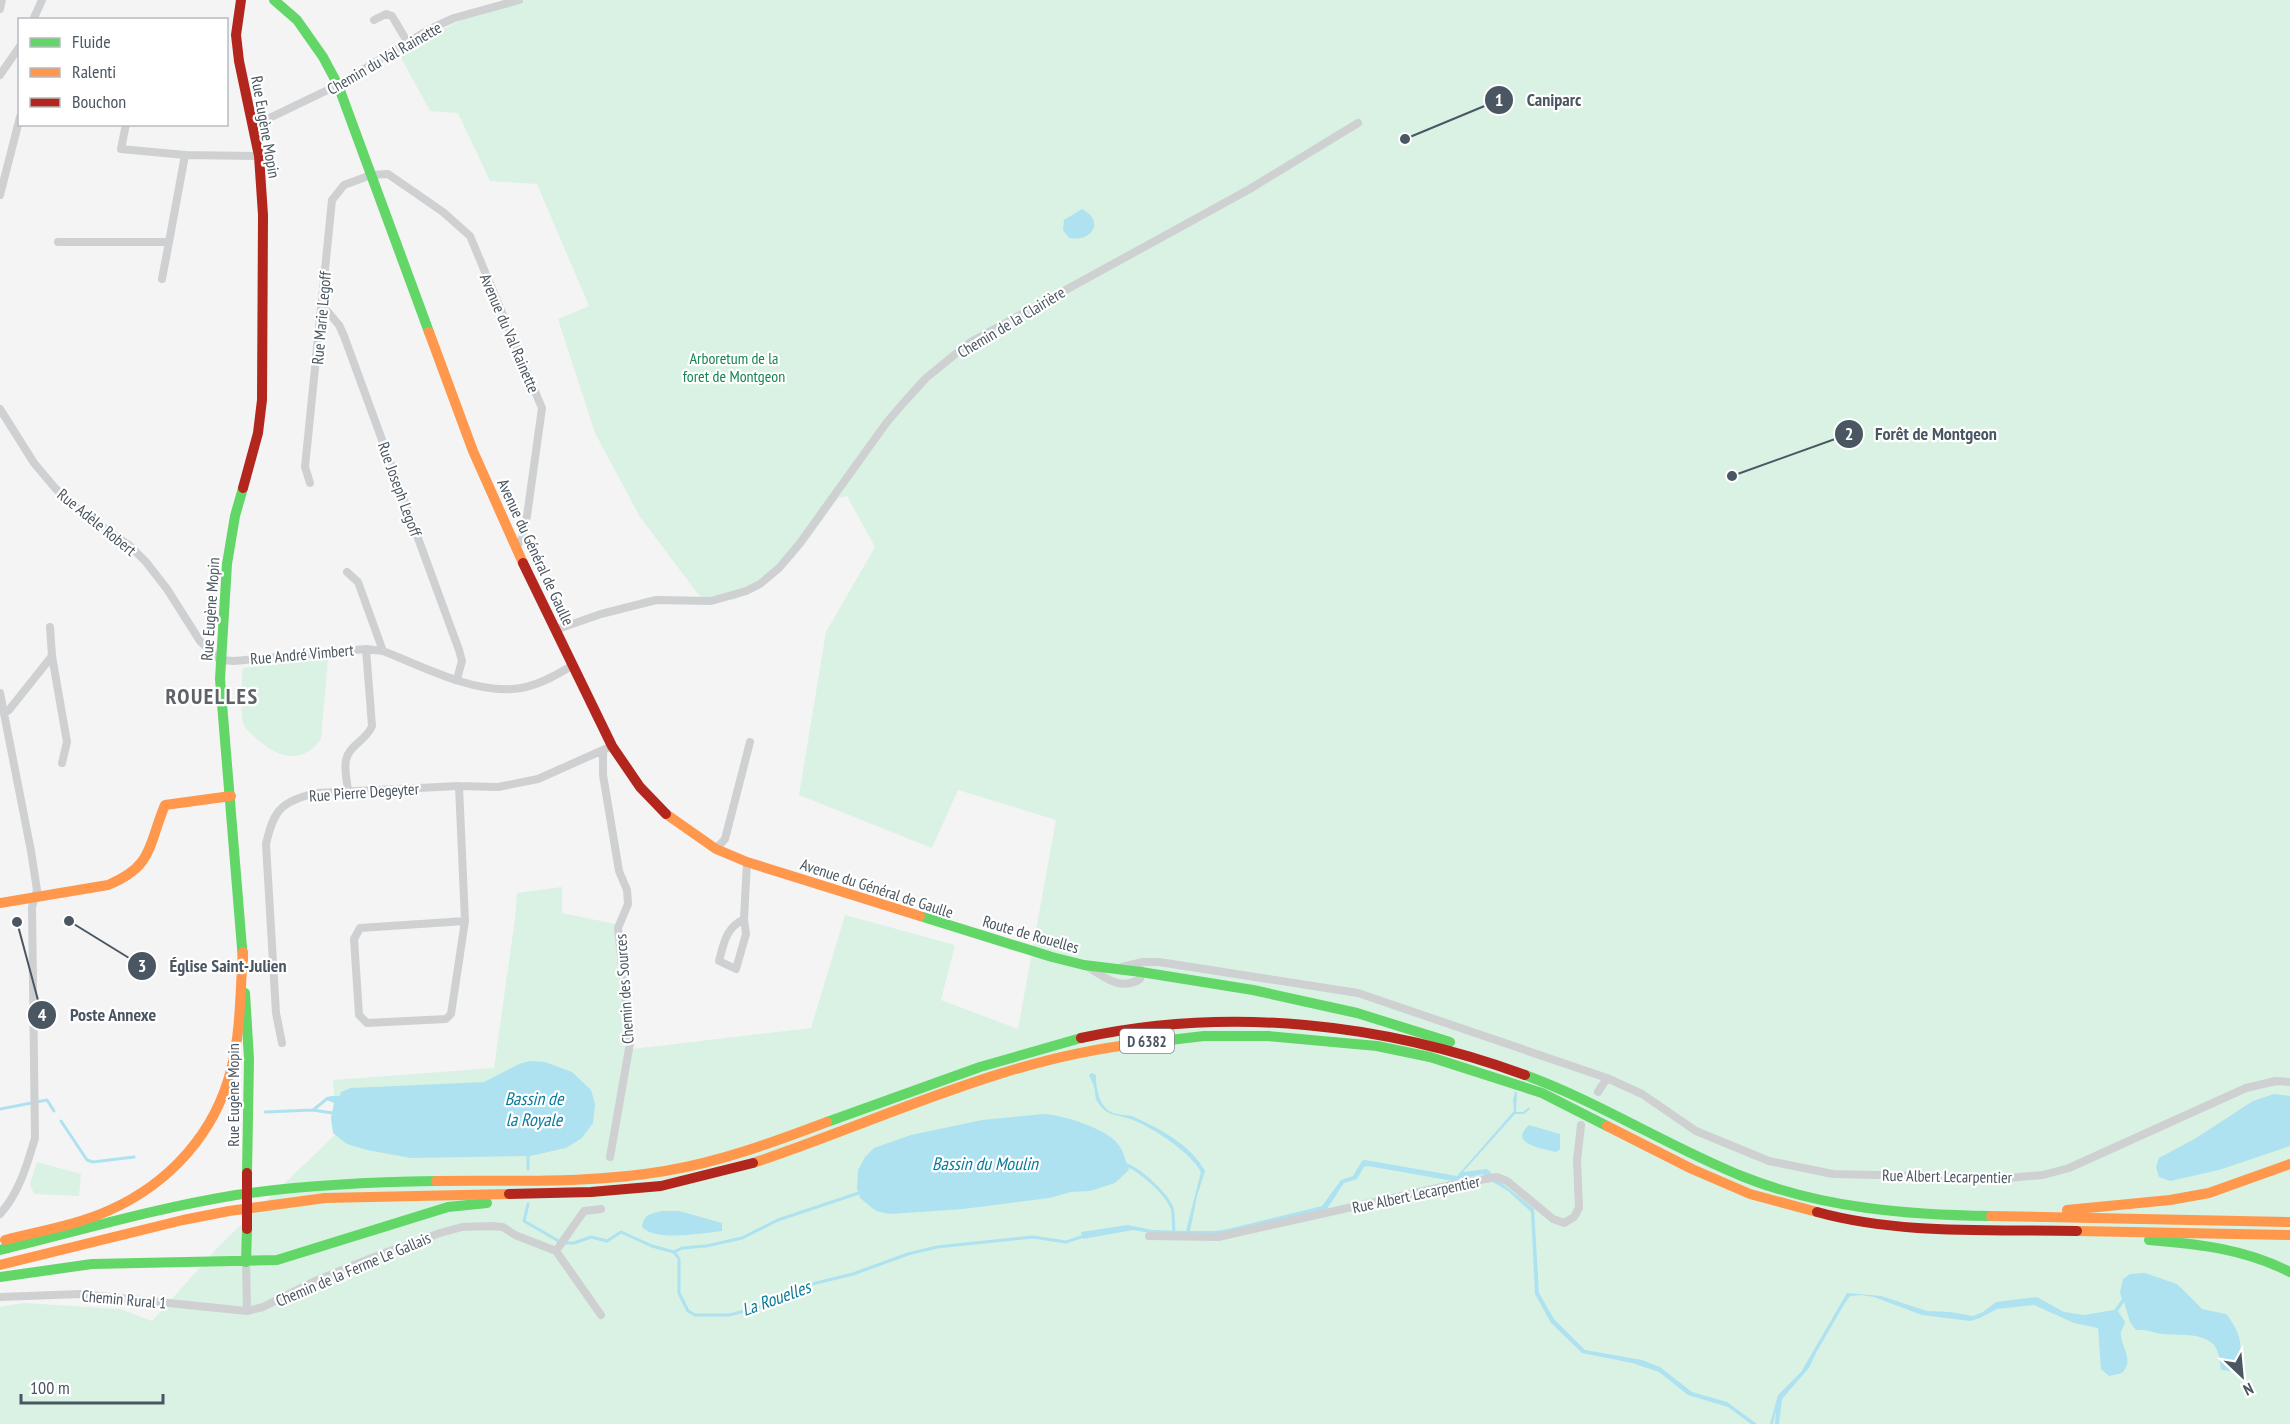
<svg xmlns="http://www.w3.org/2000/svg" width="2290" height="1424" font-family="'PT Sans Narrow',sans-serif">
  <style>
    .green { fill: #d9f2e3 }
    .water { fill: #aee2f0 }
    .lines { fill: none; stroke-linecap: round; stroke-linejoin: round }
    .stream { stroke: #aee2f0; stroke-width: 3 }
    .street { stroke: #ced0d2; stroke-width: 8 }
    .fast { stroke: #63d668; stroke-width: 10 }
    .slow { stroke: #ff974d; stroke-width: 10 }
    .jam { stroke: #b3261e; stroke-width: 10 }
    .jam-bridge { stroke: #b3261e; stroke-width: 10 }
    .labels { text-anchor: middle; dominant-baseline: central; stroke-width: 4.5; stroke-linejoin: round; paint-order: stroke }
    .shield { fill: #fff; stroke: #808990; stroke-width: 1.5 }
    .shield-label { font-size: 15px; font-weight: bold; fill: #4a5661 }
    .street-label { font-size: 16px; fill: #4a5661; stroke: #fff }
    .park-label { font-size: 16px; fill: #17864f; stroke: #fff }
    .water-label { font-size: 18px; font-style: italic; fill: #0c7c9b; stroke: #fff }
    .district-label { font-size: 22px; font-weight: bold; letter-spacing: 1.5px; fill: #5f6368; stroke: #fff }
    .leader { fill: none; stroke: #4a5661; stroke-width: 2 }
    .callout-dot { fill: #4a5661; stroke: #fff; stroke-width: 2 }
    .mark-label { font-size: 18px; text-anchor: middle; font-weight: bold; fill: #fff }
    .callout-label { font-size: 18px; text-anchor: middle; font-weight: bold; fill: #4a5661; stroke: #fff; stroke-width: 4.5; stroke-linejoin: round; paint-order: stroke }
  </style>
  <rect width="100%" height="100%" fill="#f4f4f4"/>
  <path class="green" d="M 525,0 L 2290,0 L 2290,1424 L 0,1424 L 0,1307 L 24,1303 L 120,1309 L 152,1321 L 222,1243 L 336,1134 L 333,1080 L 494,1068 L 515,919 L 517,893 L 562,887 L 562,913 L 620,925 L 632,1049 L 811,1028 L 845,915 L 955,945 L 941,1000 L 1018,1029 L 1056,820 L 958,790 L 932,848 L 799,795 L 826,632 L 875,547 L 847,496 L 838,498 C 814,532 790,572 751,593 C 740,599 724,601 711,605 L 698,594 L 640,517 L 595,433 L 558,319 L 589,306 L 537,184 L 490,181 L 458,113 L 430,111 L 399,54 L 472,13 Z
    M 328,659 L 321,739 C 302,765 278,758 257,739 C 253,735 246,730 244,725 C 239,712 242,681 243,668 Z
    M 37,1162 L 81,1174 L 79,1196 L 34,1194 L 30,1184 Z"/>
  <path class="water" d="M 1082,209 C 1104,220 1094,242 1069,238 L 1063,230 L 1064,220 Z
    M 530,1061 L 545,1062 L 572,1072 L 591,1090 L 595,1104 L 593,1123 L 582,1138 L 566,1148 L 530,1156 L 411,1158 L 367,1150 L 347,1144 L 333,1133 L 331,1118 L 334,1103 L 327,1100 L 330,1096 L 340,1096 L 341,1092 L 351,1088 L 484,1082 L 519,1064 Z
    M 1092,1073 L 1096,1075 C 1096,1087 1098,1105 1111,1112 C 1118,1116 1127,1114 1134,1117 C 1159,1128 1192,1146 1205,1171 L 1197,1196 L 1190,1231 L 1215,1231 L 1228,1229 L 1322,1206 L 1341,1180 L 1353,1176 L 1362,1161 L 1365,1160 L 1457,1176 L 1514,1111 L 1513,1100 L 1515,1092 L 1517,1092 L 1516,1112 L 1523,1112 L 1529,1107 L 1530,1109 L 1524,1114 L 1515,1114 L 1463,1172 L 1487,1169 L 1494,1176 L 1487,1178 L 1483,1174 L 1453,1181 L 1368,1166 L 1364,1167 L 1357,1179 L 1344,1183 L 1327,1209 L 1223,1235 L 1162,1235 L 1133,1230 L 1083,1239 L 1081,1232 L 1128,1225 L 1152,1230 L 1186,1231 L 1201,1172 C 1192,1153 1147,1123 1127,1118 C 1114,1114 1108,1116 1099,1104 C 1094,1098 1096,1093 1094,1087 C 1093,1082 1090,1079 1089,1075 Z
    M 2274,1094 L 2290,1096 L 2290,1146 L 2219,1170 L 2170,1181 L 2159,1177 L 2156,1167 L 2159,1158 L 2196,1138 L 2253,1101 Z
    M 1043,1114 C 1060,1114 1108,1129 1118,1144 C 1125,1153 1125,1161 1129,1170 L 1115,1183 L 1090,1191 L 1071,1192 L 1049,1198 L 963,1209 L 889,1214 L 876,1211 L 860,1198 L 857,1188 L 858,1170 L 865,1157 L 874,1148 L 911,1135 L 982,1120 Z
    M 1529,1125 L 1560,1134 L 1560,1149 L 1556,1152 C 1544,1149 1507,1144 1529,1125 Z
    M 1498,1180 L 1534,1209 L 1539,1293 L 1554,1319 L 1585,1350 L 1642,1360 L 1660,1367 L 1692,1392 L 1727,1402 L 1757,1424 L 1751,1424 L 1728,1407 L 1688,1395 L 1659,1372 L 1632,1363 L 1582,1353 L 1551,1323 L 1535,1294 L 1531,1212 L 1508,1191 L 1491,1181 Z
    M 662,1211 L 679,1211 L 722,1223 L 722,1231 C 703,1233 655,1242 642,1227 C 644,1214 650,1214 662,1211 Z
    M 2145,1273 L 2177,1284 L 2202,1309 L 2226,1314 C 2236,1326 2250,1351 2231,1362 L 2231,1371 L 2221,1370 C 2220,1363 2219,1349 2213,1344 C 2200,1332 2179,1336 2163,1334 C 2153,1333 2146,1329 2136,1330 L 2130,1322 L 2124,1302 L 2118,1311 L 2125,1322 C 2124,1327 2120,1331 2121,1336 C 2123,1350 2134,1361 2122,1373 L 2109,1376 L 2101,1369 L 2098,1328 L 2074,1323 L 2034,1305 L 1997,1309 L 1980,1318 L 1970,1321 L 1922,1315 L 1874,1297 L 1861,1295 L 1850,1296 L 1845,1303 L 1817,1351 L 1809,1368 L 1782,1399 L 1779,1424 L 1775,1424 L 1776,1411 L 1773,1424 L 1770,1424 L 1778,1395 L 1801,1372 L 1847,1293 L 1881,1296 L 1927,1311 L 1950,1312 L 1973,1316 L 1983,1312 L 1996,1302 L 2037,1297 L 2064,1312 L 2084,1315 L 2114,1310 L 2122,1299 L 2120,1292 L 2123,1279 L 2130,1274 Z"/>
  <g class="lines">
    <path class="stream" d="M 0,1109 L 47,1100 L 54,1111
      M 313,1110 L 328,1098
      M 265,1112 L 313,1110 L 332,1113
      M 61,1121 L 87,1160 L 93,1162 L 134,1157
      M 1127,1165 C 1141,1171 1166,1193 1172,1208 C 1174,1215 1173,1225 1174,1232
      M 528,1169 L 528,1156
      M 528,1204 L 524,1221 L 562,1243 L 574,1243 L 591,1237 L 607,1241 L 621,1232 L 652,1246 L 674,1252 L 679,1259 L 679,1293 L 688,1311 L 695,1315 L 729,1315 L 761,1307 L 812,1284 L 853,1274 L 908,1254 L 937,1247 L 1033,1237 L 1066,1242 L 1084,1236
      M 674,1252 L 682,1248 L 706,1246 L 742,1238 L 778,1220 L 859,1193"/>
    <path class="street" d="M 0,9 L 2,0
      M 33,20 L 42,0
      M 374,20 L 386,14 L 392,16 L 408,43
      M 0,75 L 20,46
      M 126,124 L 121,149 L 185,155
      M 253,126 L 338,85 L 430,29 L 454,18 L 519,0
      M 0,195 L 20,117
      M 58,242 L 169,242 L 185,155 L 259,156
      M 162,279 L 169,242
      M 322,305 L 339,325 L 344,336 L 459,650 L 462,661 L 457,679
      M 0,409 L 34,463 L 55,488 L 80,511 L 130,546 L 146,562 L 167,589 L 200,641 L 220,660 L 234,661 L 366,649 L 383,651 C 422,666 470,692 512,689 C 534,688 555,676 573,665
      M 310,483 L 305,467 L 332,200 L 344,185 L 371,175 L 388,174 L 443,212 L 470,236 L 542,408 L 527,516 L 522,538 L 516,548
      M 347,572 L 358,582 L 383,651
      M 555,630 L 601,614 L 656,600 L 711,601 L 746,591 L 760,584 L 779,568 L 800,543 L 887,422 L 906,400 L 926,378 L 969,343 L 1248,190 L 1358,123
      M 52,656 L 67,742 L 62,763
      M 0,693 L 31,851 L 37,890 L 32,907 L 35,1138 C 27,1165 19,1193 0,1214
      M 4,713 L 9,710 L 52,656 L 50,627
      M 603,751 L 603,775 L 619,871 L 627,890 L 628,904 L 618,928 L 630,1043 L 610,1157
      M 459,786 L 465,921 L 451,1014 L 446,1019 L 367,1023 L 359,1015 L 354,939 L 360,928 L 465,921
      M 348,790 C 347,781 344,769 346,760 C 349,745 367,740 372,726 L 366,649
      M 716,849 L 725,839 L 750,742
      M 744,919 C 726,928 724,942 719,961 L 736,969 L 746,934 L 744,919 L 747,862
      M 1088,967 C 1105,978 1121,991 1140,979 L 1141,970
      M 1122,967 L 1143,962 L 1159,962 L 1358,993 L 1607,1078 L 1642,1094 L 1696,1131 L 1769,1161 L 1833,1174 L 2008,1178 L 2043,1175 L 2069,1168 L 2246,1088 L 2276,1081 L 2290,1082
      M 282,1043 L 276,1013 L 266,844 C 274,809 281,802 316,793 L 459,786 L 498,787 L 538,779 L 612,746
      M 1598,1092 L 1607,1078
      M 1149,1236 L 1218,1237 L 1451,1185 L 1497,1177 L 1507,1181 L 1553,1219 L 1564,1223 L 1574,1217 L 1579,1208 L 1577,1160 L 1581,1125
      M 556,1251 L 584,1211 L 601,1209
      M 246,1262 L 247,1311
      M 0,1297 L 80,1294 L 247,1311 L 263,1307 L 315,1281 L 379,1255 L 440,1233 L 462,1227 L 492,1226 L 503,1227 L 515,1235 L 556,1251 L 601,1315"/>
    <path class="fast" d="M 274,0 L 297,20 L 323,57 L 338,85 L 429,332
      M 243,488 L 235,516 L 227,564 L 220,679 L 243,960
      M 920,916 L 1052,957 L 1084,965 L 1141,972
      M 1141,972 L 1253,990 L 1357,1013 L 1450,1042
      M 245,993 L 249,1059 L 247,1173
      M 1136,1044 L 1204,1036 L 1268,1036 L 1377,1046 L 1430,1057 L 1542,1093 L 1607,1126
      M 1525,1075 C 1601,1103 1669,1147 1744,1177 C 1822,1208 1908,1215 1991,1216
      M 827,1122 L 980,1067 L 1081,1038
      M 2149,1240 C 2199,1244 2245,1249 2290,1272
      M 0,1250 C 78,1231 156,1208 236,1195 C 302,1185 369,1182 436,1181
      M 246,1262 L 247,1229
      M 0,1277 L 92,1264 L 277,1260 L 448,1207 L 487,1203"/>
    <path class="slow" d="M 429,332 L 473,451 L 523,563
      M 666,814 L 716,849 L 747,862 L 920,916
      M 0,903 L 108,885 C 154,866 148,845 165,805 L 231,796
      M 1607,1126 L 1692,1169 L 1750,1194 L 1817,1212
      M 753,1163 C 879,1121 1002,1059 1136,1044
      M 436,1181 C 512,1180 589,1184 665,1171 C 720,1162 774,1142 827,1122
      M 2067,1210 L 2170,1200 L 2209,1193 L 2290,1164
      M 1991,1216 L 2290,1222
      M 2077,1231 L 2290,1235
      M 5,1240 C 40,1231 77,1225 110,1210 C 170,1183 215,1133 231,1070 C 241,1032 240,991 243,952
      M 0,1265 L 183,1220 L 229,1211 L 325,1198 L 509,1194"/>
    <path class="jam" d="M 241,0 L 236,35 L 239,61 L 259,156 L 263,215 L 262,400 L 258,433 L 243,488
      M 523,563 L 612,746 L 640,787 L 666,814
      M 1081,1038 C 1229,1006 1383,1023 1525,1075
      M 509,1194 L 591,1192 L 661,1186 L 753,1163
      M 1817,1212 C 1900,1235 1991,1229 2077,1231"/>
    <path class="jam-bridge" d="M 247,1173 L 247,1229"/>
  </g>
  <g class="labels">
    <rect class="shield" x="1120" y="1029" width="54" height="24" rx="4.5"/>
    <g class="shield-label">
      <text x="1147" y="1041">D 6382</text>
    </g>
    <g class="street-label">
      <text transform="translate(384 58) rotate(-30)">Chemin du Val Rainette</text>
      <text transform="translate(266 127) rotate(80)">Rue Eugène Mopin</text>
      <text transform="translate(321 318) rotate(-85)">Rue Marie Legoff</text>
      <text transform="translate(1011 322) rotate(-31)">Chemin de la Clairière</text>
      <text transform="translate(510 333) rotate(67)">Avenue du Val Rainette</text>
      <text transform="translate(400 489) rotate(70)">Rue Joseph Legoff</text>
      <text transform="translate(97 522) rotate(39)">Rue Adèle Robert</text>
      <text transform="translate(536 552) rotate(65)">Avenue du Général de Gaulle</text>
      <text transform="translate(210 609) rotate(-86)">Rue Eugène Mopin</text>
      <text transform="translate(302 654) rotate(-5)">Rue André Vimbert</text>
      <text transform="translate(364 792) rotate(-4)">Rue Pierre Degeyter</text>
      <text transform="translate(877 888) rotate(18)">Avenue du Général de Gaulle</text>
      <text transform="translate(1031 934) rotate(16)">Route de Rouelles</text>
      <text transform="translate(624 989) rotate(-94)">Chemin des Sources</text>
      <text transform="translate(233 1095) rotate(-90)">Rue Eugène Mopin</text>
      <text transform="translate(1947 1176) rotate(1)">Rue Albert Lecarpentier</text>
      <text transform="translate(1416 1194) rotate(-12)">Rue Albert Lecarpentier</text>
      <text transform="translate(353 1269) rotate(-23)">Chemin de la Ferme Le Gallais</text>
      <text transform="translate(124 1299) rotate(5)">Chemin Rural 1</text>
    </g>
    <g class="park-label">
      <text x="734" y="358">Arboretum de la<tspan x="734" dy="18">foret de Montgeon</tspan></text>
    </g>
    <g class="water-label">
      <text x="534" y="1098">Bassin de<tspan x="534" dy="21">la Royale</tspan></text>
      <text x="985" y="1163">Bassin du Moulin</text>
      <text transform="translate(776 1298) rotate(-20)">La Rouelles</text>
    </g>
    <g class="district-label">
      <text x="212" y="696">ROUELLES</text>
    </g>
  </g>
  <path class="leader" d="M1405 139L1499 100M1732 476L1849 434M69 921L142 966M17 922L42 1015"/>
  <g class="callout-dot">
    <circle cx="1405" cy="139" r="6"/>
    <circle cx="1732" cy="476" r="6"/>
    <circle cx="69" cy="921" r="6"/>
    <circle cx="17" cy="922" r="6"/>
    <circle cx="1499" cy="100" r="15"/>
    <circle cx="1849" cy="434" r="15"/>
    <circle cx="142" cy="966" r="15"/>
    <circle cx="42" cy="1015" r="15"/>
  </g>
  <g class="mark-label">
    <text x="1499" y="106">1</text>
    <text x="1849" y="440">2</text>
    <text x="142" y="972">3</text>
    <text x="42" y="1021">4</text>
  </g>
  <g class="callout-label">
    <text x="1554" y="106">Caniparc</text>
    <text x="1936" y="440">Forêt de Montgeon</text>
    <text x="228" y="972">Église Saint-Julien</text>
    <text x="113" y="1021">Poste Annexe</text>
  </g>
  <rect x="18" y="18" width="210" height="108" fill="#ffffff" stroke="#b7bbc0" stroke-width="1.5"/>
  <rect x="30" y="38" width="30" height="9" fill="#63d668" stroke="#b7bbc0" stroke-width="1.5"/>
  <text x="72" y="48" font-size="18" fill="#4a5661">Fluide</text>
  <rect x="30" y="68" width="30" height="9" fill="#ff974d" stroke="#b7bbc0" stroke-width="1.5"/>
  <text x="72" y="78" font-size="18" fill="#4a5661">Ralenti</text>
  <rect x="30" y="98" width="30" height="9" fill="#b3261e" stroke="#b7bbc0" stroke-width="1.5"/>
  <text x="72" y="108" font-size="18" fill="#4a5661">Bouchon</text>
  <g transform="translate(2242 1376) rotate(154)" stroke="#ffffff" stroke-width="4.5" paint-order="stroke">
  <path d="M0-4.5L10 22L0 15L-10 22Z" fill="#4a5661"/>
  <text y="-9" font-size="16" font-weight="bold" text-anchor="middle" fill="#4a5661">N</text>
  </g>
  <path d="M21 1394v9h142v-9" fill="none" stroke="#4a5661" stroke-width="3"/>
  <text x="30" y="1394" font-size="18" fill="#4a5661" stroke="#ffffff" stroke-width="4.5" paint-order="stroke">100 m</text>
</svg>
